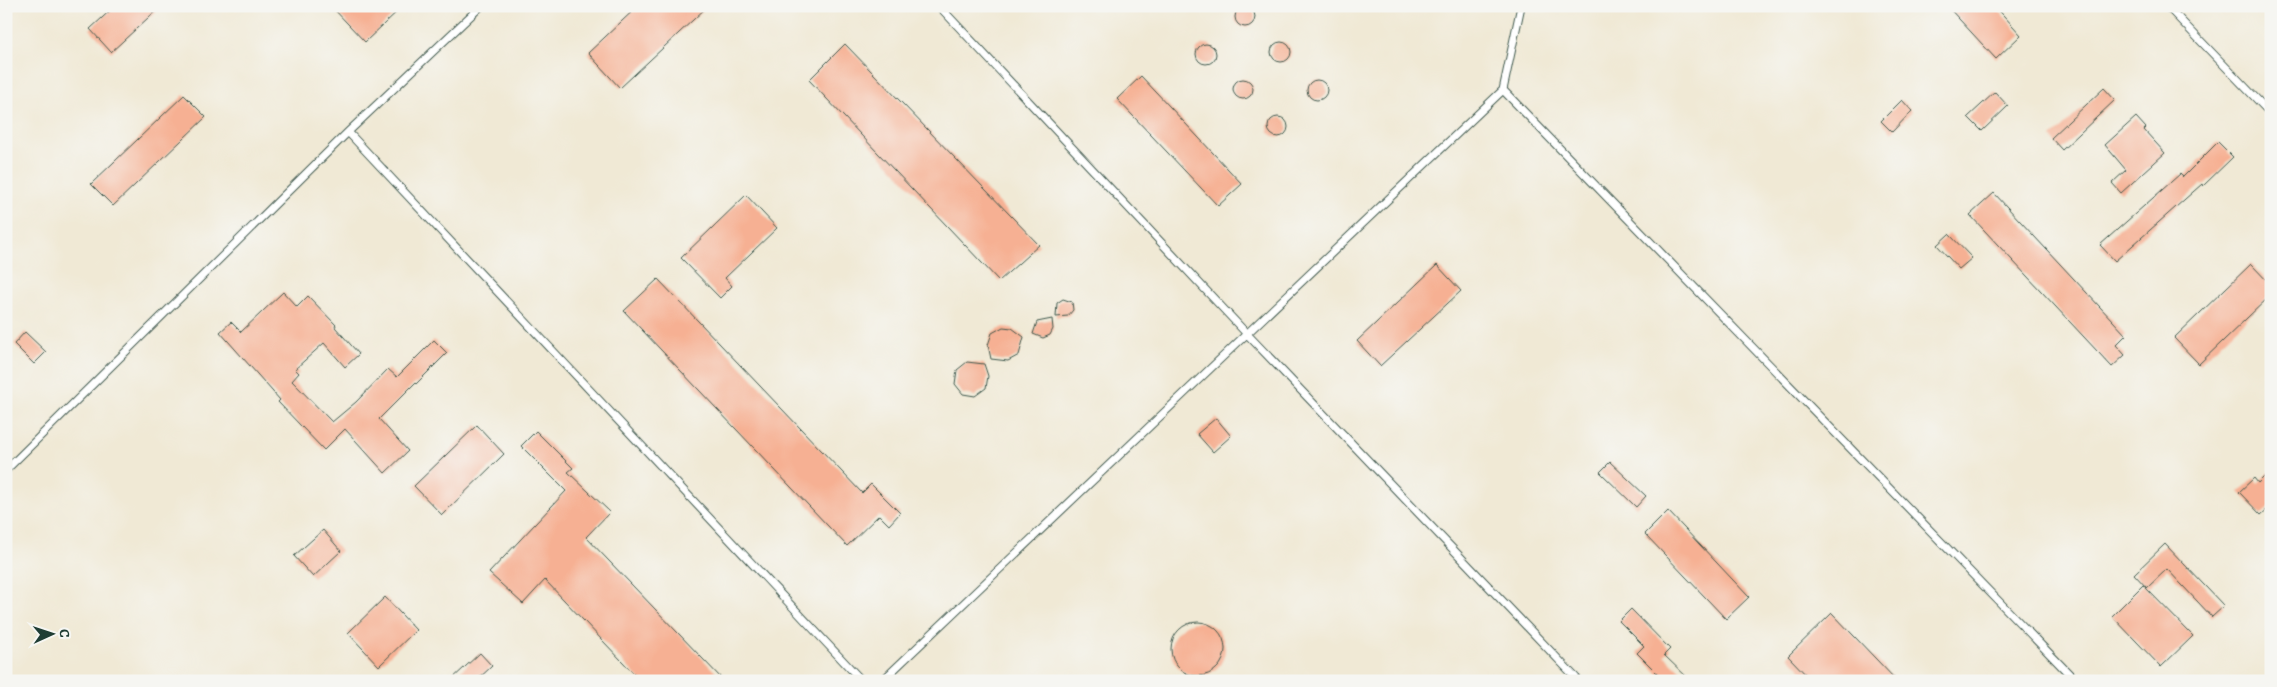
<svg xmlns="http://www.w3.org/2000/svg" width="2277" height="687" font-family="Alegreya,serif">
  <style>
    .building { fill: #f6b093 }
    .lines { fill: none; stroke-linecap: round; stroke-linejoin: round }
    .lane-casing { stroke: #3e574c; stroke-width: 9 }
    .lane { stroke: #fff; stroke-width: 7 }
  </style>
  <rect width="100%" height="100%" fill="#f6f6f2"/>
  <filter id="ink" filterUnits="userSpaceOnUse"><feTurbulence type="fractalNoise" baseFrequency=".02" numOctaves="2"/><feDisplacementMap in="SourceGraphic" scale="10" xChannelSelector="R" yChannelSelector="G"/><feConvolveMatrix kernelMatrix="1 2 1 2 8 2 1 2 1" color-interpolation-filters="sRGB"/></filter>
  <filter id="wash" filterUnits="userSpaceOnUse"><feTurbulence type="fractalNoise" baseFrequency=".0096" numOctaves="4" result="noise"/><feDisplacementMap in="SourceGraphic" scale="20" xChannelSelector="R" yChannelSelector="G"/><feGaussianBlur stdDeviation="1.12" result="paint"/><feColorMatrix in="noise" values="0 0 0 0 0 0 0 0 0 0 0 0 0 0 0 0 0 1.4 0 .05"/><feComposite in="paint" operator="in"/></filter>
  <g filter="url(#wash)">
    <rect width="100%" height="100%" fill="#f0e9d5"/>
    <g id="blocks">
      <path class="building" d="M 115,6 L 161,6 L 111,52 L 90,29 Z
        M 331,6 L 403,6 L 365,42 Z
        M 638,6 L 708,6 L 620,88 L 588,53 Z
        M 1947,6 L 1995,6 L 2021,35 L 1996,59 Z
        M1235 17a10 10 0 1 1 20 0a10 10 0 1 1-20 0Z
        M1271 52a10 10 0 1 1 20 0a10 10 0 1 1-20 0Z
        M1196 54a10 10 0 1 1 20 0a10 10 0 1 1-20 0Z
        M 845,44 L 1039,245 L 999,281 L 809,80 Z
        M 1141,76 L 1242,184 L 1218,206 L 1117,99 Z
        M1233 89a10 10 0 1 1 20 0a10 10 0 1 1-20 0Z
        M1307 90a10 10 0 1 1 20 0a10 10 0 1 1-20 0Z
        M 2104,88 L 2115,100 L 2062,150 L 2051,138 Z
        M 1995,92 L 2008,106 L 1982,131 L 1968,117 Z
        M 184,95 L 206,117 L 113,206 L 91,184 Z
        M 1902,100 L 1912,111 L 1892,132 L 1881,121 Z
        M1268 127a10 10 0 1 1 20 0a10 10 0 1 1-20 0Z
        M 2136,117 L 2146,128 L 2144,130 L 2165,153 L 2121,193 L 2112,183 L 2126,170 L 2105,145 Z
        M 2218,142 L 2233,157 L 2203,186 L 2202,184 L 2115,261 L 2100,245 L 2180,174 L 2183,177 Z
        M 1994,193 L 2126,335 L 2116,345 L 2125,355 L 2112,367 L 1970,215 Z
        M 746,195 L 777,228 L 725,278 L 732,286 L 720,298 L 681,258 Z
        M 1949,234 L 1972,258 L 1959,269 L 1937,245 Z
        M 2251,264 L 2271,285 L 2271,295 L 2199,364 L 2174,338 Z
        M 1437,265 L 1461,291 L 1380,366 L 1357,341 Z
        M 658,279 L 862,493 L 871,484 L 900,513 L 889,525 L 879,515 L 847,546 L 624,311 Z
        M 283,292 L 297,307 L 308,296 L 336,325 L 335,327 L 359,354 L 345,367 L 324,343 L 295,369 L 299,373 L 292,381 L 332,422 L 356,402 L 388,369 L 397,377 L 434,340 L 447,353 L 416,384 L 415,383 L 379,419 L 408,451 L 385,473 L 345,429 L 324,450 L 278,402 L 280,400 L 220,332 L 231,322 L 241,332 Z
        M 1063,299 L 1072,302 L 1073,310 L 1068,316 L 1056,317 L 1057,303 Z
        M 1052,319 L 1053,329 L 1050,335 L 1043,338 L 1033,334 L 1037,322 Z
        M 1003,327 L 1012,328 L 1024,337 L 1019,355 L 1008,361 L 991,359 L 988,345 L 992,333 Z
        M 25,332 L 46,352 L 34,364 L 14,344 Z
        M 967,362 L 984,364 L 988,376 L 986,388 L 975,396 L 963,394 L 955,384 L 957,370 Z
        M 1216,418 L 1231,436 L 1213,452 L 1197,434 Z
        M 477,425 L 504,454 L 442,515 L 414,486 Z
        M 536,431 L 573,468 L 568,472 L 610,512 L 586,537 L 724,681 L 641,681 L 545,580 L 523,604 L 489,573 L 566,491 L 521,446 Z
        M 1610,462 L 1646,496 L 1636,507 L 1600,472 Z
        M 2271,470 L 2271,506 L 2261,515 L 2239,492 L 2254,478 L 2258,483 Z
        M 1668,511 L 1749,597 L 1726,619 L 1645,534 Z
        M 323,530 L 341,551 L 313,577 L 294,556 Z
        M 2165,544 L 2224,606 L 2212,617 L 2167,569 L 2147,588 L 2134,574 Z
        M 2143,585 L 2193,636 L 2161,667 L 2112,616 Z
        M 385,597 L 416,630 L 379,666 L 348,633 Z
        M 1631,609 L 1670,649 L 1664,655 L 1691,681 L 1665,681 L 1637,653 L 1644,646 L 1619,621 Z
        M 1832,613 L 1897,681 L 1812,681 L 1788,656 Z
        M1171 649a27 27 0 1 1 54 0a27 27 0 1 1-54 0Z
        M 480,653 L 492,666 L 476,681 L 450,681 Z"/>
    </g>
  </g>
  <g filter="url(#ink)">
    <use href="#blocks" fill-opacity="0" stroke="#3e574c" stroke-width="1"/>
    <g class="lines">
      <defs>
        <path id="lane" d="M 939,6 L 1247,334 L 1579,681
          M 2167,6 L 2271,114
          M 1503,90 L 2076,681
          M 348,132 L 862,681
          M 6,470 L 348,132 L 481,6
          M 882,681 L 1503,90 L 1521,6"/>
      </defs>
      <use href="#lane" class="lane-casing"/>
      <use href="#lane" class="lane"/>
    </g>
  </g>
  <rect width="2277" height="687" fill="none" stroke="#f6f6f2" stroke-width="25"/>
  <g transform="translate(52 634) rotate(87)" stroke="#f6f6f2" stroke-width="4" paint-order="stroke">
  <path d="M0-4L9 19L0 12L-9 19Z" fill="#1f3d34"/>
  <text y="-8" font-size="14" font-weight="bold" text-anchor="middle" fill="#1f3d34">С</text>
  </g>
</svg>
